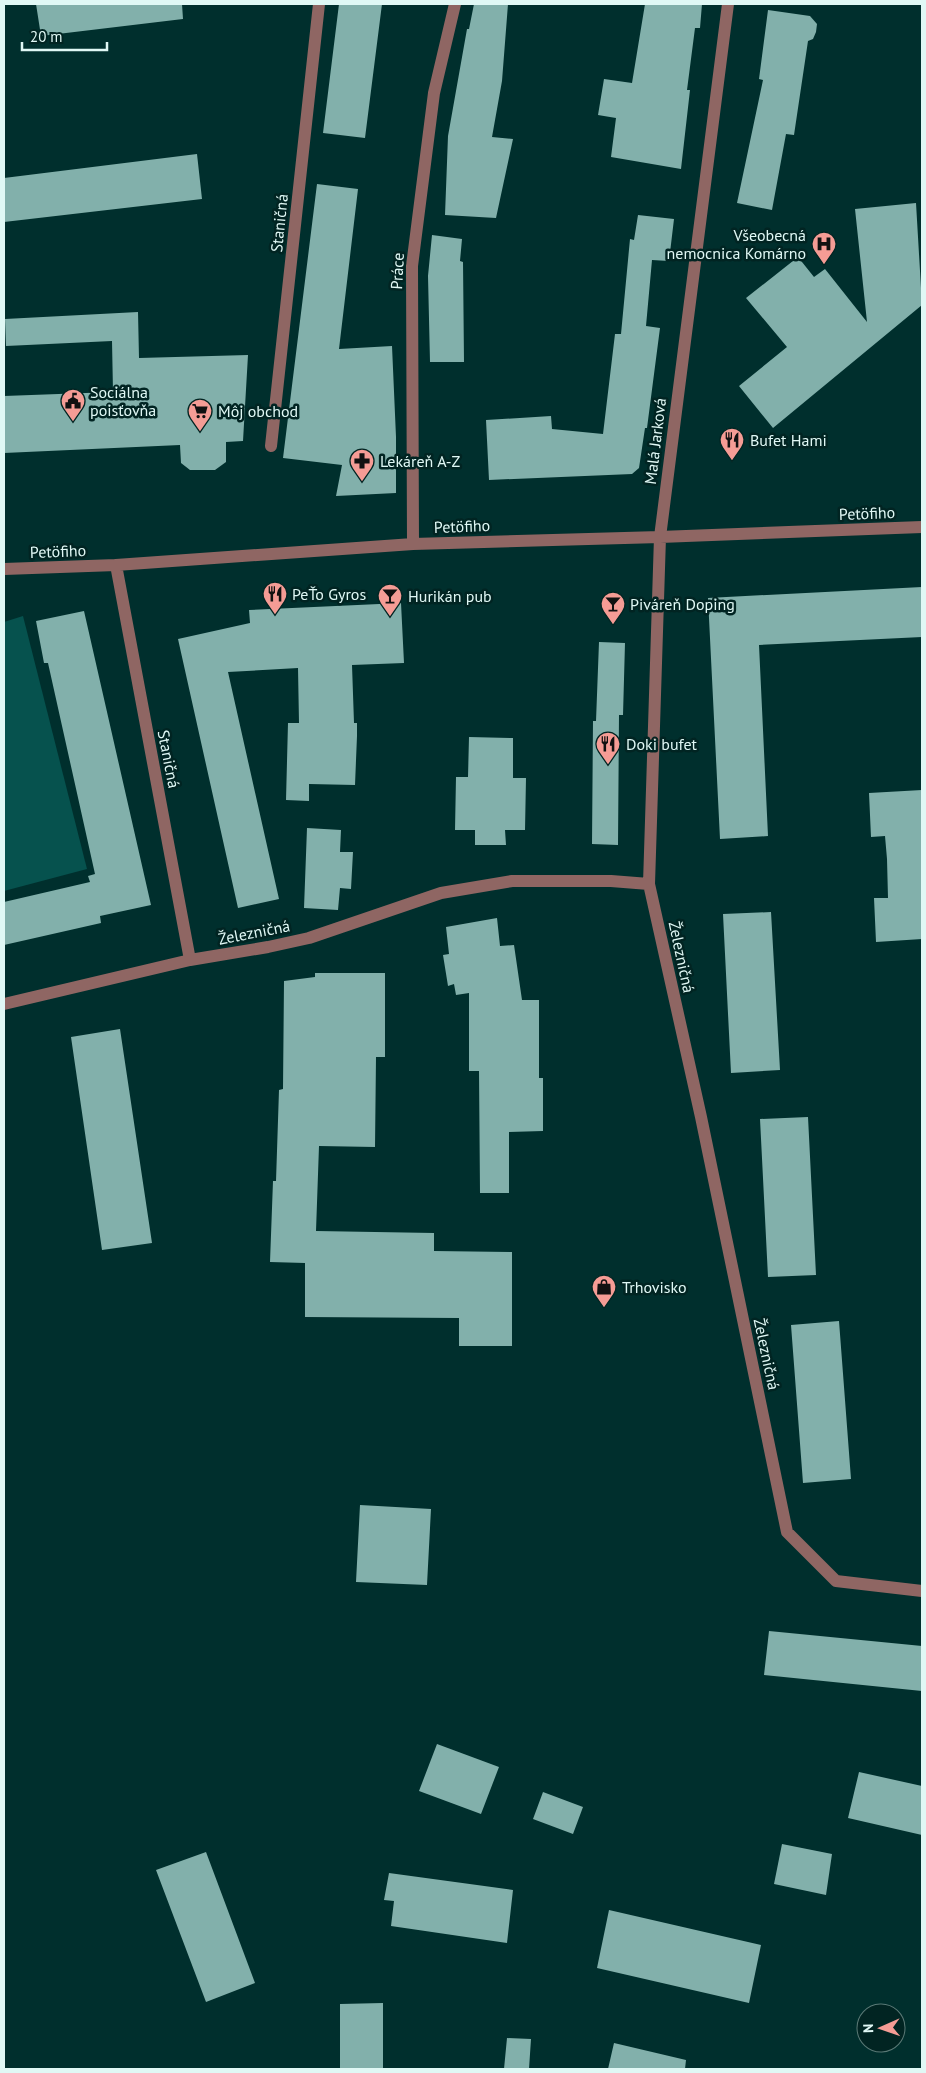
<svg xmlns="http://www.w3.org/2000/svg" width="926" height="2073" font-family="'PT Sans',sans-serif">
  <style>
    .green { fill: #06524e }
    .building { fill: #82b0ab }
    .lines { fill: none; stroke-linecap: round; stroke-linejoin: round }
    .street { stroke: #8f6663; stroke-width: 12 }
    .labels { text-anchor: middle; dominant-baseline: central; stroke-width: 5; stroke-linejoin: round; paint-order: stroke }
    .street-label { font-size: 16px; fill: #e0f8f5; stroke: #012422 }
    .poi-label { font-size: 16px; fill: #e0f8f5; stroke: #012422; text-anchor: start }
  </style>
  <rect width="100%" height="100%" fill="#002f2d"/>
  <path class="green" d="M 23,616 L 87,869 L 4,891 L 4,622 Z"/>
  <path class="building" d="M 36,4 L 182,4 L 183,19 L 41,36 Z
    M 339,4 L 382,4 L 365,138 L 323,133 Z
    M 474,4 L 508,4 L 502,81 L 492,137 L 513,139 L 496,218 L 445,215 L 448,136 L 467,29 L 469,29 Z
    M 645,4 L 702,4 L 700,28 L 695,28 L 687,90 L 690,90 L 681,169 L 611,157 L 616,118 L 598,115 L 604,79 L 632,83 Z
    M 768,10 L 810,16 L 817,24 L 816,32 L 813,39 L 808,41 L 794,135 L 786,134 L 772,210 L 737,203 L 763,80 L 759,79 Z
    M 197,154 L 202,199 L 4,222 L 4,178 Z
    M 317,184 L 358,189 L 339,349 L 392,346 L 396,437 L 396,493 L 336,496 L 342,465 L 283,458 Z
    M 916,203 L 922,305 L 773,428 L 739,386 L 787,347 L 746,298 L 798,257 L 814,277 L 825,269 L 867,322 L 855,209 Z
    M 638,215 L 674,219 L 669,261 L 652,260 L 646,326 L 660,328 L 647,428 L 645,428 L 639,468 L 632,474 L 489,480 L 486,420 L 551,416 L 552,429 L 603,434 L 615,334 L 621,334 L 630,239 L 634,240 Z
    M 432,235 L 462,239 L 460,261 L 463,262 L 464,362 L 430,362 L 428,276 Z
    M 138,312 L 139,358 L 248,355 L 243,441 L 226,442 L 226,462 L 215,470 L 190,470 L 181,463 L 180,445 L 4,453 L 4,396 L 113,392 L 112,341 L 6,346 L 5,319 Z
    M 922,587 L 922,637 L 759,645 L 768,836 L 720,839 L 708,598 Z
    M 401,603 L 404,663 L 352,665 L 354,723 L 357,723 L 357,736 L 355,785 L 309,784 L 309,801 L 286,800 L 288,723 L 299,723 L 298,668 L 228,672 L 279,899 L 238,908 L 178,639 L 250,623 L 249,610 Z
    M 84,611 L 151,905 L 100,916 L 101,923 L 4,945 L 4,902 L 90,882 L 88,876 L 95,874 L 48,663 L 44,663 L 36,621 Z
    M 599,642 L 625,643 L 623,715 L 619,715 L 618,845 L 592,844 L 593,721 L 596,721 Z
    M 469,737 L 513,738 L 513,778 L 526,778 L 525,830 L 505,830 L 506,845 L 475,845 L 475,830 L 455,830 L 456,777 L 468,777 Z
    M 922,790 L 922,939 L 876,942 L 874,898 L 888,898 L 887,859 L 885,836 L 871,837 L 869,793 Z
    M 307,828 L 341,830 L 340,852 L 353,852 L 351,889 L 340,888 L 338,910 L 304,908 Z
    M 771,912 L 780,1070 L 731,1073 L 723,914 Z
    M 497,918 L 500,946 L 514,945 L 522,1000 L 539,1000 L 539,1078 L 543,1078 L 543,1131 L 509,1132 L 509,1193 L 480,1193 L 479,1071 L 469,1071 L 469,993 L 456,995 L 454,984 L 448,986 L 443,955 L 449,954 L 446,927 Z
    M 315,973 L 385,973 L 385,1057 L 376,1057 L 375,1147 L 319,1146 L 316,1231 L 434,1233 L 434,1251 L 512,1252 L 512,1346 L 459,1346 L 459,1318 L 305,1317 L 305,1263 L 270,1262 L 273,1181 L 276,1181 L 279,1090 L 283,1089 L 284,981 L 315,977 Z
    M 120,1029 L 152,1243 L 102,1250 L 71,1037 Z
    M 808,1117 L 816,1275 L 768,1277 L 760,1119 Z
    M 839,1321 L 851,1479 L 803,1483 L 791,1325 Z
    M 360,1505 L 431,1509 L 427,1585 L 356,1582 Z
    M 769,1631 L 922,1646 L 922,1691 L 764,1675 Z
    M 437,1744 L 499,1767 L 481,1814 L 419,1791 Z
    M 859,1772 L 922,1786 L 922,1835 L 848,1818 Z
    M 543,1792 L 583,1807 L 573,1834 L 533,1819 Z
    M 782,1844 L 832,1854 L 826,1895 L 774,1884 Z
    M 206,1852 L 255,1983 L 206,2002 L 156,1870 Z
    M 389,1873 L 513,1890 L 507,1943 L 391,1926 L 394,1901 L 384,1900 Z
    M 609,1910 L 761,1945 L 749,2003 L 597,1968 Z
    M 383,2003 L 383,2069 L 340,2069 L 340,2004 Z
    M 507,2038 L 531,2039 L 529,2069 L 504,2069 Z
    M 614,2043 L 686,2060 L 685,2069 L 608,2069 Z"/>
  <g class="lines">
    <path class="street" d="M 728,4 L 660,537 L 649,884 L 701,1117 L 787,1532 L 836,1581 L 922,1591
      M 271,446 L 319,4
      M 413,544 L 412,266 L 434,93 L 455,4
      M 116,565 L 190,960
      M 4,569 L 116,565 L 413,544 L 660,537 L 922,527
      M 4,1004 L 190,960 L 268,947 L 309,938 L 441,893 L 512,881 L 611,881 L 649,884"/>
  </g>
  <defs>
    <symbol id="hospital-pin" viewBox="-11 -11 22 30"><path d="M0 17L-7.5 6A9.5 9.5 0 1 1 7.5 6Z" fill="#f59c95" stroke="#012422"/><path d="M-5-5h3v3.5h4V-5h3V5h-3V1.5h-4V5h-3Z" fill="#111"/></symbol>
    <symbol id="civic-pin" viewBox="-11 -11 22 30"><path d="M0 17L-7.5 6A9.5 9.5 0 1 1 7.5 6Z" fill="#f59c95" stroke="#012422"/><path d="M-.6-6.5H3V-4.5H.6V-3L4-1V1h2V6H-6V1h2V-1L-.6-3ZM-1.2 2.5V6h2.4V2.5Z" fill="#111"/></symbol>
    <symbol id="supermarket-pin" viewBox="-11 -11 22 30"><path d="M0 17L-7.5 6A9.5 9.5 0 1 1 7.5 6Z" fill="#f59c95" stroke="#012422"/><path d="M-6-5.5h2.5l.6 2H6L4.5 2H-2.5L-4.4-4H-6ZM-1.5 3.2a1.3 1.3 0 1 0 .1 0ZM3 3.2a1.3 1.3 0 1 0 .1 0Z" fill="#111"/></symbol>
    <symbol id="restaurant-pin" viewBox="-11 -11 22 30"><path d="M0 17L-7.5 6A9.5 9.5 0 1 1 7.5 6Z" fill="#f59c95" stroke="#012422"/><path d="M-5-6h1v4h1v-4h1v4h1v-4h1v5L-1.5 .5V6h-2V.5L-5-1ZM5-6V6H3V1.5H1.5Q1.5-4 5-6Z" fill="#111"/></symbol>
    <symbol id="pharmacy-pin" viewBox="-11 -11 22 30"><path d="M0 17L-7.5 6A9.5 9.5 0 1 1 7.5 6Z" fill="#f59c95" stroke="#012422"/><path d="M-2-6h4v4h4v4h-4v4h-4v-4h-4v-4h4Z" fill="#111"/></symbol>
    <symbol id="bar-pin" viewBox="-11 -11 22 30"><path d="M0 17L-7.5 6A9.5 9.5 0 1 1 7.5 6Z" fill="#f59c95" stroke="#012422"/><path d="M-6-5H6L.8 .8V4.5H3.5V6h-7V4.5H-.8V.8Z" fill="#111"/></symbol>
    <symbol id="shop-pin" viewBox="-11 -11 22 30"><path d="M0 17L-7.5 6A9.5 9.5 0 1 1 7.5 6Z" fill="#f59c95" stroke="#012422"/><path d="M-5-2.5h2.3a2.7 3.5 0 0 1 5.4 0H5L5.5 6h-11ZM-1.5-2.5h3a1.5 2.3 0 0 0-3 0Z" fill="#111"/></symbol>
  </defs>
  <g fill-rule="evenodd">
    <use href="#hospital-pin" x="810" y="230" width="28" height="38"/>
    <use href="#civic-pin" x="59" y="387" width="28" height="38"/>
    <use href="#supermarket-pin" x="186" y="397" width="28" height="38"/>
    <use href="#restaurant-pin" x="718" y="426" width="28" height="38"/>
    <use href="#pharmacy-pin" x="348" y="447" width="28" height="38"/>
    <use href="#restaurant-pin" x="261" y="580" width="28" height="38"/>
    <use href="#bar-pin" x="376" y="582" width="28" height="38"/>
    <use href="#bar-pin" x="599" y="590" width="28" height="38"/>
    <use href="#restaurant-pin" x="594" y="730" width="28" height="38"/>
    <use href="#shop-pin" x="590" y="1273" width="28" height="38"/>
  </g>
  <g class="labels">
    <g class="street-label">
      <text transform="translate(279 223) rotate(-84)">Staničná</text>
      <text transform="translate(397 271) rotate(-87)">Práce</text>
      <text transform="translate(655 441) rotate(-83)">Malá Jarková</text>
      <text transform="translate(867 513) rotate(-2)">Petöfiho</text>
      <text transform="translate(462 526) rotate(-2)">Petöfiho</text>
      <text transform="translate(58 551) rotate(-2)">Petöfiho</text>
      <text transform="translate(169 759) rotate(79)">Staničná</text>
      <text transform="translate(254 932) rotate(-11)">Železničná</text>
      <text transform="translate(682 957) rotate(78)">Železničná</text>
      <text transform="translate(767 1354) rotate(78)">Železničná</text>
    </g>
    <g class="poi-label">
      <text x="806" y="235" text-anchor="end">Všeobecná<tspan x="806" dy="18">nemocnica Komárno</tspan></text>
      <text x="90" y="392">Sociálna<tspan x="90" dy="18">poisťovňa</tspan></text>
      <text x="218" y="411">Môj obchod</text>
      <text x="750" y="440">Bufet Hami</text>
      <text x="380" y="461">Lekáreň A-Z</text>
      <text x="292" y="594">PeŤo Gyros</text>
      <text x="408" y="596">Hurikán pub</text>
      <text x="630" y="604">Piváreň Doping</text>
      <text x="626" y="744">Doki bufet</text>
      <text x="622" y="1287">Trhovisko</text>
    </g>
  </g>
  <rect width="926" height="2073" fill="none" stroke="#e0f8f5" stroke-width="10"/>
  <g transform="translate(881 2028) rotate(268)"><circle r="24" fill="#012422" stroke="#5a7976"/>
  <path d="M0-4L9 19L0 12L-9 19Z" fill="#f59c95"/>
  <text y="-8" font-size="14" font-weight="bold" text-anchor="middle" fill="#e0f8f5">N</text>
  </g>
  <path d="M22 42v8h85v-8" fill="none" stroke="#e0f8f5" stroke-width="2.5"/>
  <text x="30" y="42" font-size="15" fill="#e0f8f5" stroke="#012422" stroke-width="4" paint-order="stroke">20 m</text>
</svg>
